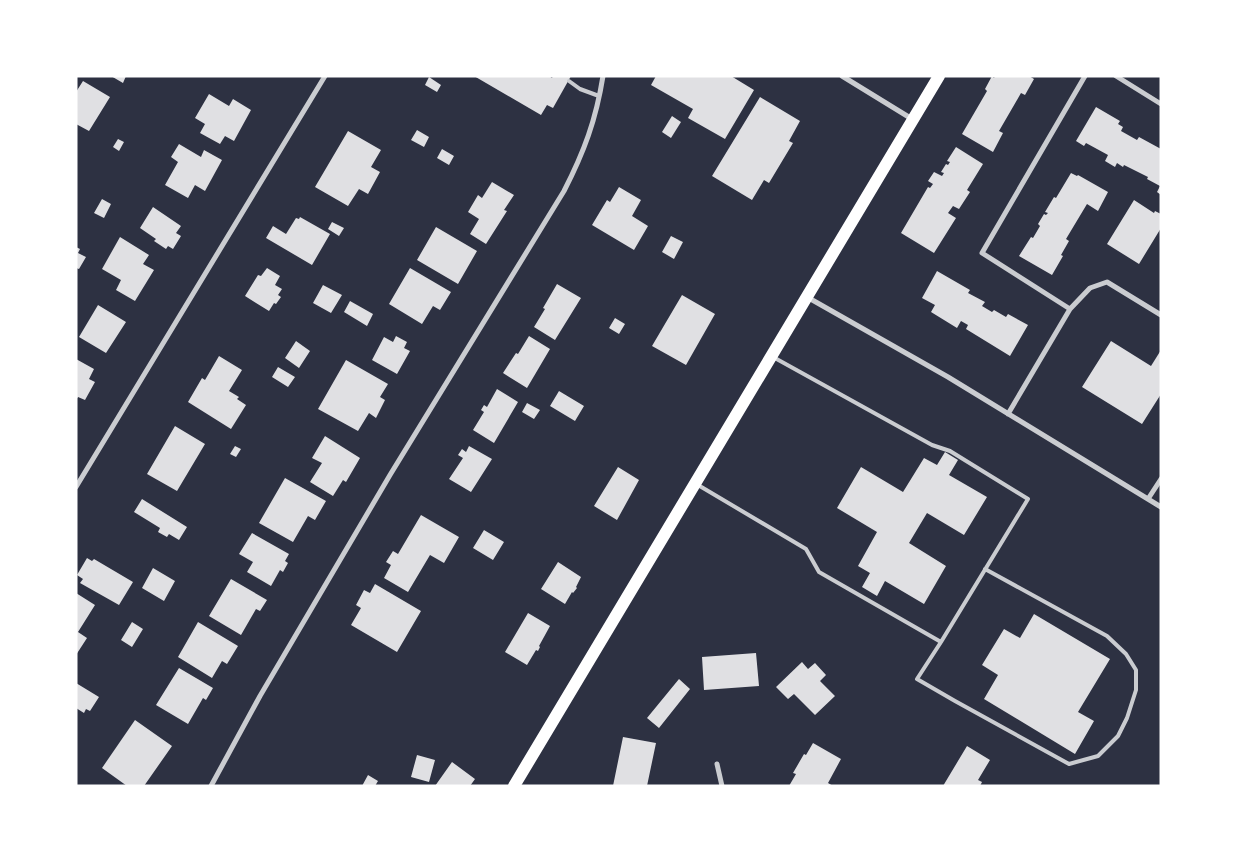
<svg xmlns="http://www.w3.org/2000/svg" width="1237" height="862" font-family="Raleway,sans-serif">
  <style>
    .building { fill: #e0e0e3 }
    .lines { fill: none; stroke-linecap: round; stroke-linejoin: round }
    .service { stroke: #caccd0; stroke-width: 4 }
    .minor { stroke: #caccd0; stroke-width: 5 }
    .primary { stroke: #fff; stroke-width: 12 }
  </style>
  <rect width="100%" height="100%" fill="#2d3142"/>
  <path class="building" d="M 111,76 L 126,76 L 123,83 Z
    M 474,76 L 549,76 L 552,78 L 553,76 L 571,76 L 553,108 L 547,105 L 541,115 Z
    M 656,76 L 731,76 L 754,90 L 725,139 L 688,118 L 693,109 L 651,85 Z
    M 992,76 L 994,78 L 995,76 L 1029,76 L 1034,79 L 1025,95 L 1021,93 L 999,131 L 1003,133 L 993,152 L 962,134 L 987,91 L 985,89 Z
    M 429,77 L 441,85 L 437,92 L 425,85 Z
    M 83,81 L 110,97 L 89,131 L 76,124 L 76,92 Z
    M 209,94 L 229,106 L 233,99 L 251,110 L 234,141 L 225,136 L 220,144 L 200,133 L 205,124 L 195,118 Z
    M 760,97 L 800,121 L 789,141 L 793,143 L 769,183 L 764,180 L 752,200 L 712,176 Z
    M 1096,107 L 1120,121 L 1118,124 L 1123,127 L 1121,131 L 1137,140 L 1139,137 L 1161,149 L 1161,195 L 1157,192 L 1160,186 L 1147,179 L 1148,177 L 1124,165 L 1123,167 L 1117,163 L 1115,167 L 1105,161 L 1108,155 L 1086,143 L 1084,146 L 1076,141 Z
    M 672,116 L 681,122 L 671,138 L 662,132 Z
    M 417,130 L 429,137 L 424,147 L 411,140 Z
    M 348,131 L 381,150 L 371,167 L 380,172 L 368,194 L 359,189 L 348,206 L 315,187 Z
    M 118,139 L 124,142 L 119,151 L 113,147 Z
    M 179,144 L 201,157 L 204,150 L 222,160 L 205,191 L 195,185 L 188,198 L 165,185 L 178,162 L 171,157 Z
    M 956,147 L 983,164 L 967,190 L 970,192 L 959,209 L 953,206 L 948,213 L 956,218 L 934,253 L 901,233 L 928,187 L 930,188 L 933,184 L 928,181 L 934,172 L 942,176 L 944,173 L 941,172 L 946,164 L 948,165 L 950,162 L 947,161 Z
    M 442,149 L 454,156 L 449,165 L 437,158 Z
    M 1071,173 L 1077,176 L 1078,175 L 1108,192 L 1098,211 L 1087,204 L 1066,239 L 1069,241 L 1061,255 L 1063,256 L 1052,275 L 1019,256 L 1031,237 L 1033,238 L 1040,226 L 1038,224 L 1044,214 L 1046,215 L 1048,213 L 1045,212 L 1054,197 L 1056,198 Z
    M 492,182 L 514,195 L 504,210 L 507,211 L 486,244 L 470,234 L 479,219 L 468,212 L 478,195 L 482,198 Z
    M 619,187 L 641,200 L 632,216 L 648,226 L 634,250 L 592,225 L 607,200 L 610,202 Z
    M 102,199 L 111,204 L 104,218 L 94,213 Z
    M 1134,200 L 1154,213 L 1155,211 L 1161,214 L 1161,228 L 1139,264 L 1107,244 Z
    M 153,207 L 181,226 L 176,233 L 181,236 L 173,249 L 168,246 L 166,249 L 154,241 L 156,239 L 140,228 Z
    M 300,217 L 330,234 L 312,265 L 266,238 L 273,226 L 286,234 L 296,218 L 299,219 Z
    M 332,222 L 344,228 L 339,236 L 328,229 Z
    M 436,227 L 477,251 L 458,284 L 417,260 Z
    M 671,236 L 683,242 L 674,259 L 662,252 Z
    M 120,237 L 149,255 L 143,264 L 154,270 L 135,301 L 116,290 L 121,280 L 102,269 Z
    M 76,247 L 80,249 L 78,253 L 86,257 L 79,269 L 76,268 Z
    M 267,268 L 280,276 L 275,285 L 282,289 L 278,295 L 281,297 L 276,304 L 274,303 L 269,311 L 245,296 L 258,275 L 261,276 Z
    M 410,268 L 451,292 L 440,310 L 433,306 L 422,324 L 389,304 Z
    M 937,271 L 970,290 L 968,293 L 985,302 L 982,306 L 992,312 L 994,310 L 1006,317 L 1008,314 L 1028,325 L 1010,356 L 966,329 L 968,325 L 961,321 L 957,328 L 931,312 L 935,305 L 922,298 Z
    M 557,284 L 581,298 L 555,340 L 534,327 L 545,309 L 543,308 Z
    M 323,285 L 342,295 L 331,313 L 313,303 Z
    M 682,295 L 715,314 L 686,365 L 652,346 Z
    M 350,301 L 373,314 L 367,326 L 344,312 Z
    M 98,305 L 126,322 L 106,353 L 79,337 Z
    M 615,318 L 625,324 L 619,334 L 609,328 Z
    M 396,336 L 407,342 L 404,348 L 410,351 L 397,374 L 372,360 L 384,337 L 393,342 Z
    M 529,336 L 550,349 L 527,388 L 503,373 L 516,353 L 518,354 Z
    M 296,341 L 310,351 L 299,368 L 285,358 Z
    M 1111,341 L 1151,366 L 1161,350 L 1161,394 L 1142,424 L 1082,387 Z
    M 219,356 L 242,370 L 229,391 L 239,397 L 237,399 L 246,405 L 231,429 L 188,402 L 202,378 L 205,380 Z
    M 76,359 L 94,369 L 89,379 L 95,382 L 85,400 L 78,397 L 76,400 Z
    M 346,360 L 388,384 L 380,397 L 385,400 L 376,418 L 369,413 L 358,431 L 318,409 Z
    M 278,367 L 295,377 L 288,387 L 272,377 Z
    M 497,389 L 518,402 L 494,443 L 473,430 L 484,412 L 481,410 L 484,405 L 487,407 Z
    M 559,391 L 584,406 L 575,421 L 550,406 Z
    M 527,403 L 540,410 L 534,419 L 522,412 Z
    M 175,426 L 205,444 L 177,491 L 147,474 Z
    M 325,436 L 360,458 L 346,482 L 343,480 L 333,496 L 310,482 L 322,463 L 312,458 Z
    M 235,446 L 241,449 L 236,457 L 230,454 Z
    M 469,446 L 492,459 L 471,492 L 449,479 L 463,458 L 458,455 L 462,449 L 466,452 Z
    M 945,452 L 958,460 L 949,475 L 987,497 L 964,535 L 927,513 L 909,543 L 946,566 L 924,604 L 885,581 L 877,596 L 862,587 L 870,573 L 858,566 L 877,532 L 837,508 L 861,467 L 903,492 L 924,458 L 937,465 Z
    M 618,467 L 639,480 L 617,520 L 594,506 Z
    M 285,478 L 326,501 L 315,520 L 308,516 L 293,542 L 259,523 Z
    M 142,499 L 187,527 L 179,540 L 169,534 L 167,537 L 158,532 L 160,528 L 134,512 Z
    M 421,515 L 459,537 L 444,563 L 430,555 L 408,592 L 384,578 L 391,565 L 386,562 L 393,551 L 398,554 Z
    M 484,530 L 504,542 L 493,560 L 473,548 Z
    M 252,533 L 289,554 L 285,561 L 288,563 L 283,572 L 280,570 L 271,586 L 247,572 L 253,562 L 239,554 Z
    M 87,558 L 92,561 L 94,559 L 133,582 L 119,605 L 80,583 L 83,579 L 77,575 Z
    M 558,562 L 581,577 L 576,587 L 577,588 L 573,593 L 572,592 L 565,604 L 541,589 Z
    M 153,568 L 175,581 L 164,601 L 142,588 Z
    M 231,579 L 267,600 L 260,611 L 256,609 L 241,635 L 209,616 Z
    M 375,584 L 421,611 L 397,652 L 351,625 L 361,608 L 356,605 L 364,590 L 370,593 Z
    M 76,593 L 95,605 L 78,632 L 87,638 L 76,655 Z
    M 528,613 L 550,626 L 539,646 L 540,647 L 538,651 L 536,650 L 527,665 L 505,652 Z
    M 1034,614 L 1110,659 L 1078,712 L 1094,721 L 1075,754 L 984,699 L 998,675 L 982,665 L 1004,629 L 1020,638 Z
    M 132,622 L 143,629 L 132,647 L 121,640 Z
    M 198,622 L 238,646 L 227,664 L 222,661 L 212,678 L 178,657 Z
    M 756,653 L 759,686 L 704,690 L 702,657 Z
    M 802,662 L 808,669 L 815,663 L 826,675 L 820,681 L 835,696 L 815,715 L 794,694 L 788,699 L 776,687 Z
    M 179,668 L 213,688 L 206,700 L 203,698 L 188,724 L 156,705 Z
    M 679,679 L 690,689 L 659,728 L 647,718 Z
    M 76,683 L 99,697 L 90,711 L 86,709 L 84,713 L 76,708 Z
    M 135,720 L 172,746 L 144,786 L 127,786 L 102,768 Z
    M 623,737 L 656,743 L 647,786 L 613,786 Z
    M 813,743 L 841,759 L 828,783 L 833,786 L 789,786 L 796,774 L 793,773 L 804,754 L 806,755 Z
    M 967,746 L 990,760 L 978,780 L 982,782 L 980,786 L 943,786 Z
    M 417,755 L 435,760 L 429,782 L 411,777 Z
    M 452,762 L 475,779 L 470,786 L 435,786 Z
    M 368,775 L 378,781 L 375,786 L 362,786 Z"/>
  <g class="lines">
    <path class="service" d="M 569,81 L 580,89 L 599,96
      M 698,485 L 806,549 L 819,572 L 941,642 L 1028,499 L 950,451 L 932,445 L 773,357
      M 941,642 L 917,679 L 955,701 L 1069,764 L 1098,756 L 1118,736 L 1127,718 L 1136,690 L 1136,670 L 1126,654 L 1107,636 L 985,569"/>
    <path class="minor" d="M 842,76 L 912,119
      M 1116,76 L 1161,104
      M 807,297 L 948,377 L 1161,507
      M 1070,309 L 982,253 L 1085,76
      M 1008,414 L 1070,309 L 1090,288 L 1107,282 L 1161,315
      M 76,487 L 325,76
      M 1148,499 L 1161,479
      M 717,764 L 722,786
      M 211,786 L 260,696 L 390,475 L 564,191 C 584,152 596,120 603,76"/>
    <path class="primary" d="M 514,786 L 939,76"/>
  </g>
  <rect width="1237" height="862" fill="none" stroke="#ffffff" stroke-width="155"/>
</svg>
